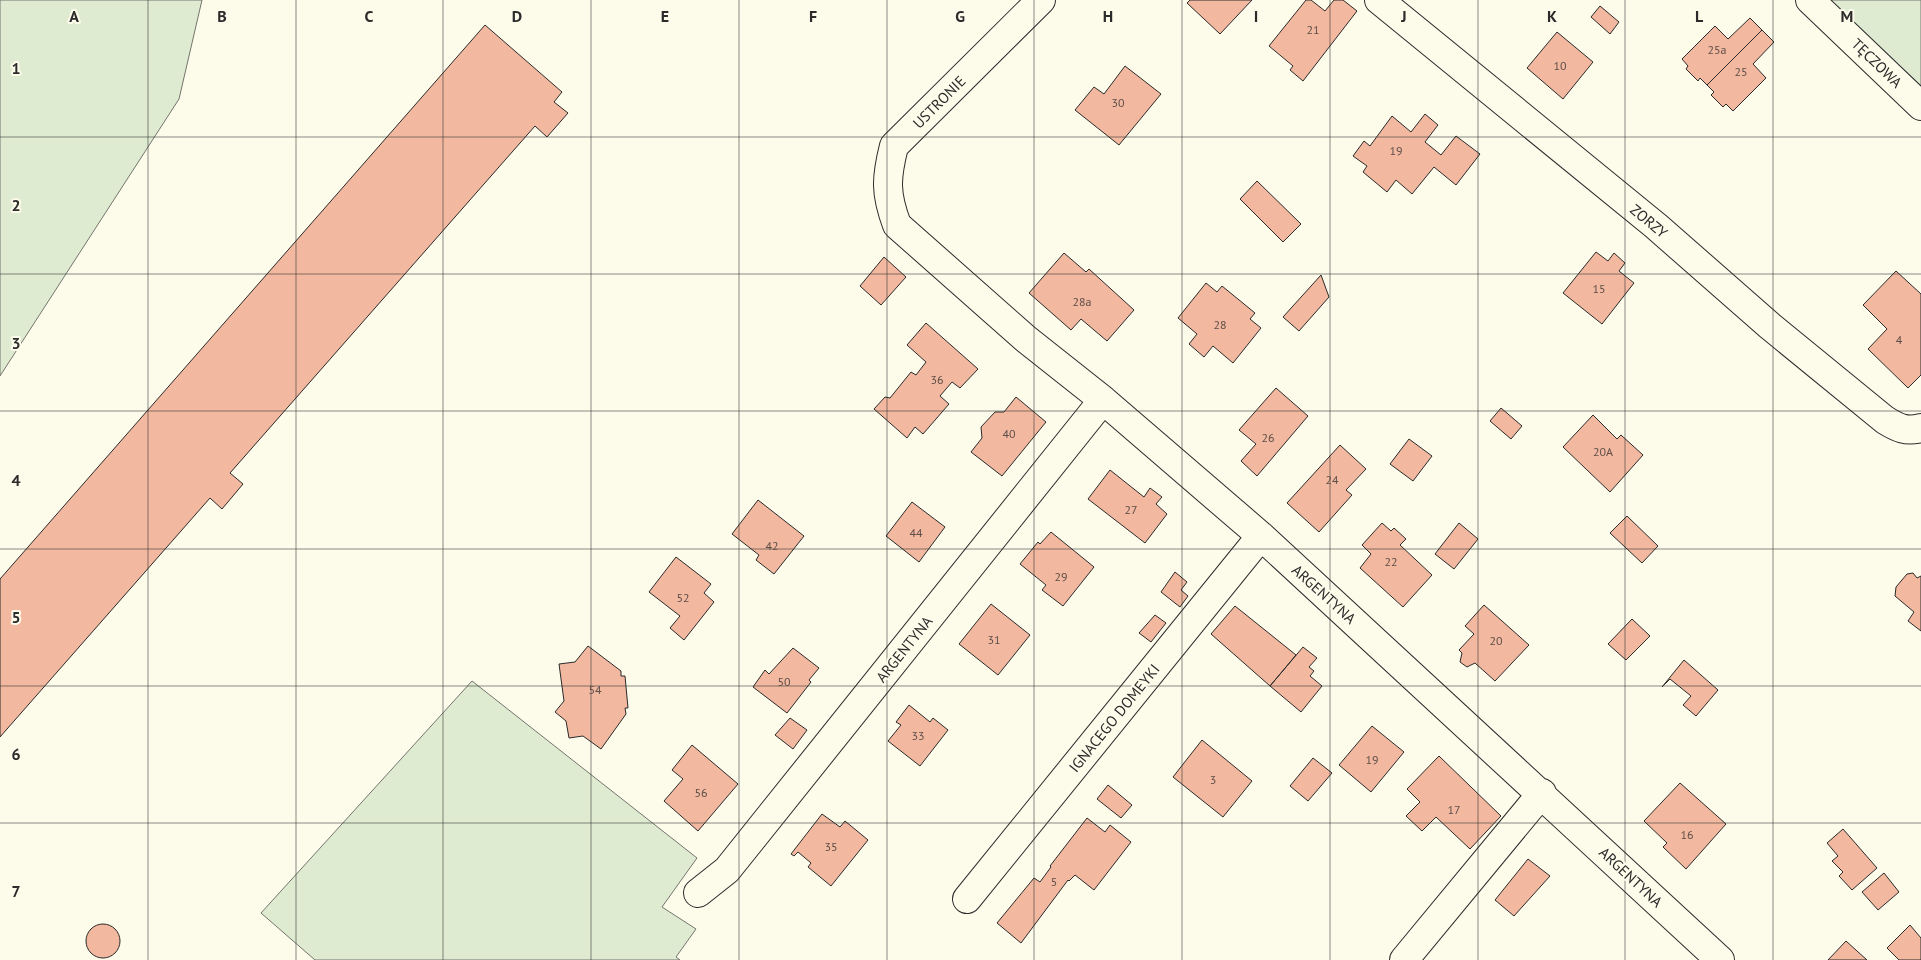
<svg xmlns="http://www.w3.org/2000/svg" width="1921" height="960" font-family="'PT Sans',sans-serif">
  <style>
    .green { fill: #deebd1; stroke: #74746e }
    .building { fill: #f2b8a0; stroke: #2b2b2b }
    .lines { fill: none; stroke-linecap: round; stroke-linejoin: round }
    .minor-casing { stroke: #2b2b2b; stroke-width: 30 }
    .minor { stroke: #fdfbea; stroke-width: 28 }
    .grid { fill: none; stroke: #2b2b2b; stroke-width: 1; stroke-opacity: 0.55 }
    .labels { text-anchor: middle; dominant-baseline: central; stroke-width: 4; stroke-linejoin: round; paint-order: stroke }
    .number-label { font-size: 12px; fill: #5d4e48 }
    .street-label { font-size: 15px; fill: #2b2b2b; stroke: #fdfbea }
    .grid-label { font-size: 16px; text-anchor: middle; font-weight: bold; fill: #2b2b2b; stroke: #fdfbea; stroke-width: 4; stroke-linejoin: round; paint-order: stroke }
  </style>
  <rect width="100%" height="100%" fill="#fdfbea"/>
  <path class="green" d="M 0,0 L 202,0 L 179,99 L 0,376 Z
    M 1823,0 L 1921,0 L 1921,95 Z
    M 472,681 L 697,858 L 662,907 L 696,929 L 676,957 L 680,960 L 315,960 L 261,913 Z"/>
  <path class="building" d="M 1190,0 L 1252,0 L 1220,34 L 1187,3 Z
    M 1306,0 L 1311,0 L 1325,11 L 1334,0 L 1343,0 L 1357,11 L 1303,81 L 1290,70 L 1293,66 L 1269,46 Z
    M 1600,6 L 1619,22 L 1610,34 L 1591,17 Z
    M 1750,18 L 1762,30 L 1707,85 L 1700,78 L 1698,81 L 1686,69 L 1688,66 L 1682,59 L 1715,26 L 1728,39 Z
    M 485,25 L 562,92 L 554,102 L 568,113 L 547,137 L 535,126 L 230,473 L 243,484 L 222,509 L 210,498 L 0,737 L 0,579 Z
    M 1762,30 L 1774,42 L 1753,64 L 1766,78 L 1733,111 L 1726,104 L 1723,107 L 1711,95 L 1714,92 L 1707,85 Z
    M 1557,32 L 1593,62 L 1563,99 L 1527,68 Z
    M 1125,66 L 1161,94 L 1119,145 L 1075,110 L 1094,87 L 1104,94 Z
    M 1425,114 L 1438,125 L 1425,142 L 1441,155 L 1456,136 L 1480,154 L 1456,185 L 1434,167 L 1412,194 L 1396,180 L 1387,192 L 1363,172 L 1367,166 L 1353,156 L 1364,141 L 1370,146 L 1392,116 L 1411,132 Z
    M 1257,181 L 1301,224 L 1283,242 L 1240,199 Z
    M 1596,252 L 1608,261 L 1614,253 L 1625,263 L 1619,271 L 1634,283 L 1602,324 L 1563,293 Z
    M 1064,253 L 1086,272 L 1089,269 L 1134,310 L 1107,341 L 1081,319 L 1071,330 L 1029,293 Z
    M 884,257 L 906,277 L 881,305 L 860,286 Z
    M 1896,271 L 1921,294 L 1921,375 L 1908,388 L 1868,349 L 1887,329 L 1863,305 Z
    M 1321,275 L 1329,297 L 1299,331 L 1283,317 Z
    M 1206,283 L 1217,292 L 1222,286 L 1255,313 L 1250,319 L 1261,328 L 1233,363 L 1213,346 L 1204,357 L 1189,344 L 1197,334 L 1178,318 Z
    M 926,323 L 978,369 L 960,388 L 952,382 L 940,396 L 949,404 L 923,434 L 915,427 L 907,438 L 874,409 L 885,397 L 890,398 L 911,372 L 916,375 L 926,362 L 907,345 Z
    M 1276,388 L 1308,416 L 1257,476 L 1241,461 L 1256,444 L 1239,430 Z
    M 1016,397 L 1046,422 L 1002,476 L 971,452 L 982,438 L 981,427 L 995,412 L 1004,412 Z
    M 1501,408 L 1522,426 L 1511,439 L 1490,421 Z
    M 1593,415 L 1617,439 L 1621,435 L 1643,455 L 1610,492 L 1563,447 Z
    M 1409,439 L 1432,456 L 1413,481 L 1390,464 Z
    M 1340,445 L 1366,469 L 1346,490 L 1352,495 L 1319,532 L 1287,503 Z
    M 1110,470 L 1144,497 L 1150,488 L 1162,497 L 1156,504 L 1167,514 L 1145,543 L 1088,499 Z
    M 758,500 L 804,536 L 774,574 L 756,560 L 759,555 L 732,534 Z
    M 912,502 L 945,527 L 919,562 L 886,536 Z
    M 1627,516 L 1658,546 L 1642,563 L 1610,533 Z
    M 1382,523 L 1391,531 L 1394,528 L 1406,539 L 1400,545 L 1432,575 L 1403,607 L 1360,568 L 1371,554 L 1362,545 Z
    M 1459,523 L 1478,539 L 1454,569 L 1435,554 Z
    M 1051,532 L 1094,567 L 1063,606 L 1042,590 L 1046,585 L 1020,564 L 1038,542 L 1040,544 Z
    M 676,557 L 711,584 L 704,593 L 714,602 L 684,640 L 670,628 L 680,616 L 649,592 Z
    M 1175,572 L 1187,582 L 1181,590 L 1188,596 L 1180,607 L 1161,592 Z
    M 1913,573 L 1917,578 L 1921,576 L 1921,631 L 1908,621 L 1914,612 L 1895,596 L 1896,587 L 1907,574 Z
    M 991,604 L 1030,635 L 998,675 L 959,644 Z
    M 1484,605 L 1529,645 L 1495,681 L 1475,663 L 1467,667 L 1460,662 L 1462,653 L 1459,650 L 1474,634 L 1465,626 Z
    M 1235,606 L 1296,655 L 1270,686 L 1211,634 Z
    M 1155,615 L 1166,623 L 1151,642 L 1139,633 Z
    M 1632,619 L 1650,636 L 1626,660 L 1608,644 Z
    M 588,646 L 621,671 L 621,676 L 625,676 L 628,708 L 625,708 L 626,714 L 601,749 L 583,736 L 569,738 L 566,721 L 555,712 L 564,701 L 559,664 L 575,662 Z
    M 1303,647 L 1317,658 L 1309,667 L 1314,671 L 1310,676 L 1322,686 L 1301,712 L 1270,686 Z
    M 793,648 L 819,668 L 809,680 L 811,682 L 787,713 L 753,687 L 765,670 L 769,674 Z
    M 1684,660 L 1718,690 L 1696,716 L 1683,705 L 1691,696 L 1670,679 L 1662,687 Z
    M 909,705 L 930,722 L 933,718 L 948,730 L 920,766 L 888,741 L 901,725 L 896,722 Z
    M 790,718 L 807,730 L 793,749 L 775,735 Z
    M 1372,726 L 1404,752 L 1371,792 L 1339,765 Z
    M 1202,740 L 1252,781 L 1223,817 L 1173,777 Z
    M 692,745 L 738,784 L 698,831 L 664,801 L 683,779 L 672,770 Z
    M 1439,756 L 1501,816 L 1470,849 L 1436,817 L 1422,831 L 1406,816 L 1420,802 L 1407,789 Z
    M 1313,758 L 1332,773 L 1308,801 L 1290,786 Z
    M 1680,783 L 1726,824 L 1686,869 L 1663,847 L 1667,843 L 1644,821 Z
    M 1108,785 L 1132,805 L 1121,818 L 1097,799 Z
    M 822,814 L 840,827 L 845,821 L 868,840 L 831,886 L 808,867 L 811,863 L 798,852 L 794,856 L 791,854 Z
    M 1087,818 L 1105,832 L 1110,825 L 1131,842 L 1094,890 L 1075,875 L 1069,881 L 1068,880 L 1021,943 L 997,923 L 1034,878 L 1040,882 L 1051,867 L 1050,866 Z
    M 1843,829 L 1877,868 L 1852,890 L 1839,876 L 1843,872 L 1832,861 L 1838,856 L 1827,843 Z
    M 1528,859 L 1550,876 L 1514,916 L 1495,900 Z
    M 1884,873 L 1899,892 L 1878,910 L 1862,892 Z
    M86 941a17 17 0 1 1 34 0a17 17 0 1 1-34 0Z
    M 1910,925 L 1921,938 L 1921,960 L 1899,960 L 1887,948 Z
    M 1846,941 L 1867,960 L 1828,960 Z"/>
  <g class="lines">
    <defs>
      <path id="minor" d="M 1041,0 L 894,146 C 886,178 885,193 897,225 L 1026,339 L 1103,400 L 1261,536 L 1720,960
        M 1379,0 L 1656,226 L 1770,326 L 1885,420 C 1898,428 1906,432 1921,428
        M 1810,0 L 1921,106
        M 698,893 L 727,870 L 1103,400
        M 967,899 L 1261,536
        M 1404,960 L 1542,793"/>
    </defs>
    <use href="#minor" class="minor-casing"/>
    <use href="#minor" class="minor"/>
  </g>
  <path class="grid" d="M 148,0 L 148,960M 296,0 L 296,960M 443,0 L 443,960M 591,0 L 591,960M 739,0 L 739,960M 887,0 L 887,960M 1034,0 L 1034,960M 1182,0 L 1182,960M 1330,0 L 1330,960M 1478,0 L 1478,960M 1625,0 L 1625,960M 1773,0 L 1773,960M 0,137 L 1921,137M 0,274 L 1921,274M 0,411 L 1921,411M 0,549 L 1921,549M 0,686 L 1921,686M 0,823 L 1921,823"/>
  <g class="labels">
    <g class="number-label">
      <text x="1313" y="29">21</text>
      <text x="1717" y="49">25a</text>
      <text x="1560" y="65">10</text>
      <text x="1741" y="71">25</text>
      <text x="1118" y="102">30</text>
      <text x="1396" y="150">19</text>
      <text x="1599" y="288">15</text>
      <text x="1082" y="301">28a</text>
      <text x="1220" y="324">28</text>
      <text x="1899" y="339">4</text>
      <text x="937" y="379">36</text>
      <text x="1009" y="433">40</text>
      <text x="1268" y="437">26</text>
      <text x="1603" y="451">20A</text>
      <text x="1332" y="479">24</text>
      <text x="1131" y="509">27</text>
      <text x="916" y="532">44</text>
      <text x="772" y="545">42</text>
      <text x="1391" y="561">22</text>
      <text x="1061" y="576">29</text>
      <text x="683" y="597">52</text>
      <text x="994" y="639">31</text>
      <text x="1496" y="640">20</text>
      <text x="784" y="681">50</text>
      <text x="595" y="689">54</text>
      <text x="918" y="735">33</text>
      <text x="1372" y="759">19</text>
      <text x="1213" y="779">3</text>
      <text x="701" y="792">56</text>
      <text x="1454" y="809">17</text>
      <text x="1687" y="834">16</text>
      <text x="831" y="846">35</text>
      <text x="1054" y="881">5</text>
    </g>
    <g class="street-label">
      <text transform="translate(1877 63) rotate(44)">TĘCZOWA</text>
      <text transform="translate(939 102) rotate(-45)">USTRONIE</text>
      <text transform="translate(1649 221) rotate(40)">ZORZY</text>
      <text transform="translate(1324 594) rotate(42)">ARGENTYNA</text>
      <text transform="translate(904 649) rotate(-51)">ARGENTYNA</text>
      <text transform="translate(1114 718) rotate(-51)">IGNACEGO DOMEYKI</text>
      <text transform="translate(1631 877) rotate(43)">ARGENTYNA</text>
    </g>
  </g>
  <g class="grid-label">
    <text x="74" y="22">A</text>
    <text x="222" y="22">B</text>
    <text x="369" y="22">C</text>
    <text x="517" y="22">D</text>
    <text x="665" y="22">E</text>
    <text x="813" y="22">F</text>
    <text x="960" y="22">G</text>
    <text x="1108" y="22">H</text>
    <text x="1256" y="22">I</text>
    <text x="1404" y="22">J</text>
    <text x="1552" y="22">K</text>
    <text x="1699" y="22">L</text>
    <text x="1847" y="22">M</text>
    <text x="16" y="74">1</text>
    <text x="16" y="211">2</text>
    <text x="16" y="349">3</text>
    <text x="16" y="486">4</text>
    <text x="16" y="623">5</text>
    <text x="16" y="760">6</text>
    <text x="16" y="897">7</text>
  </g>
</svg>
